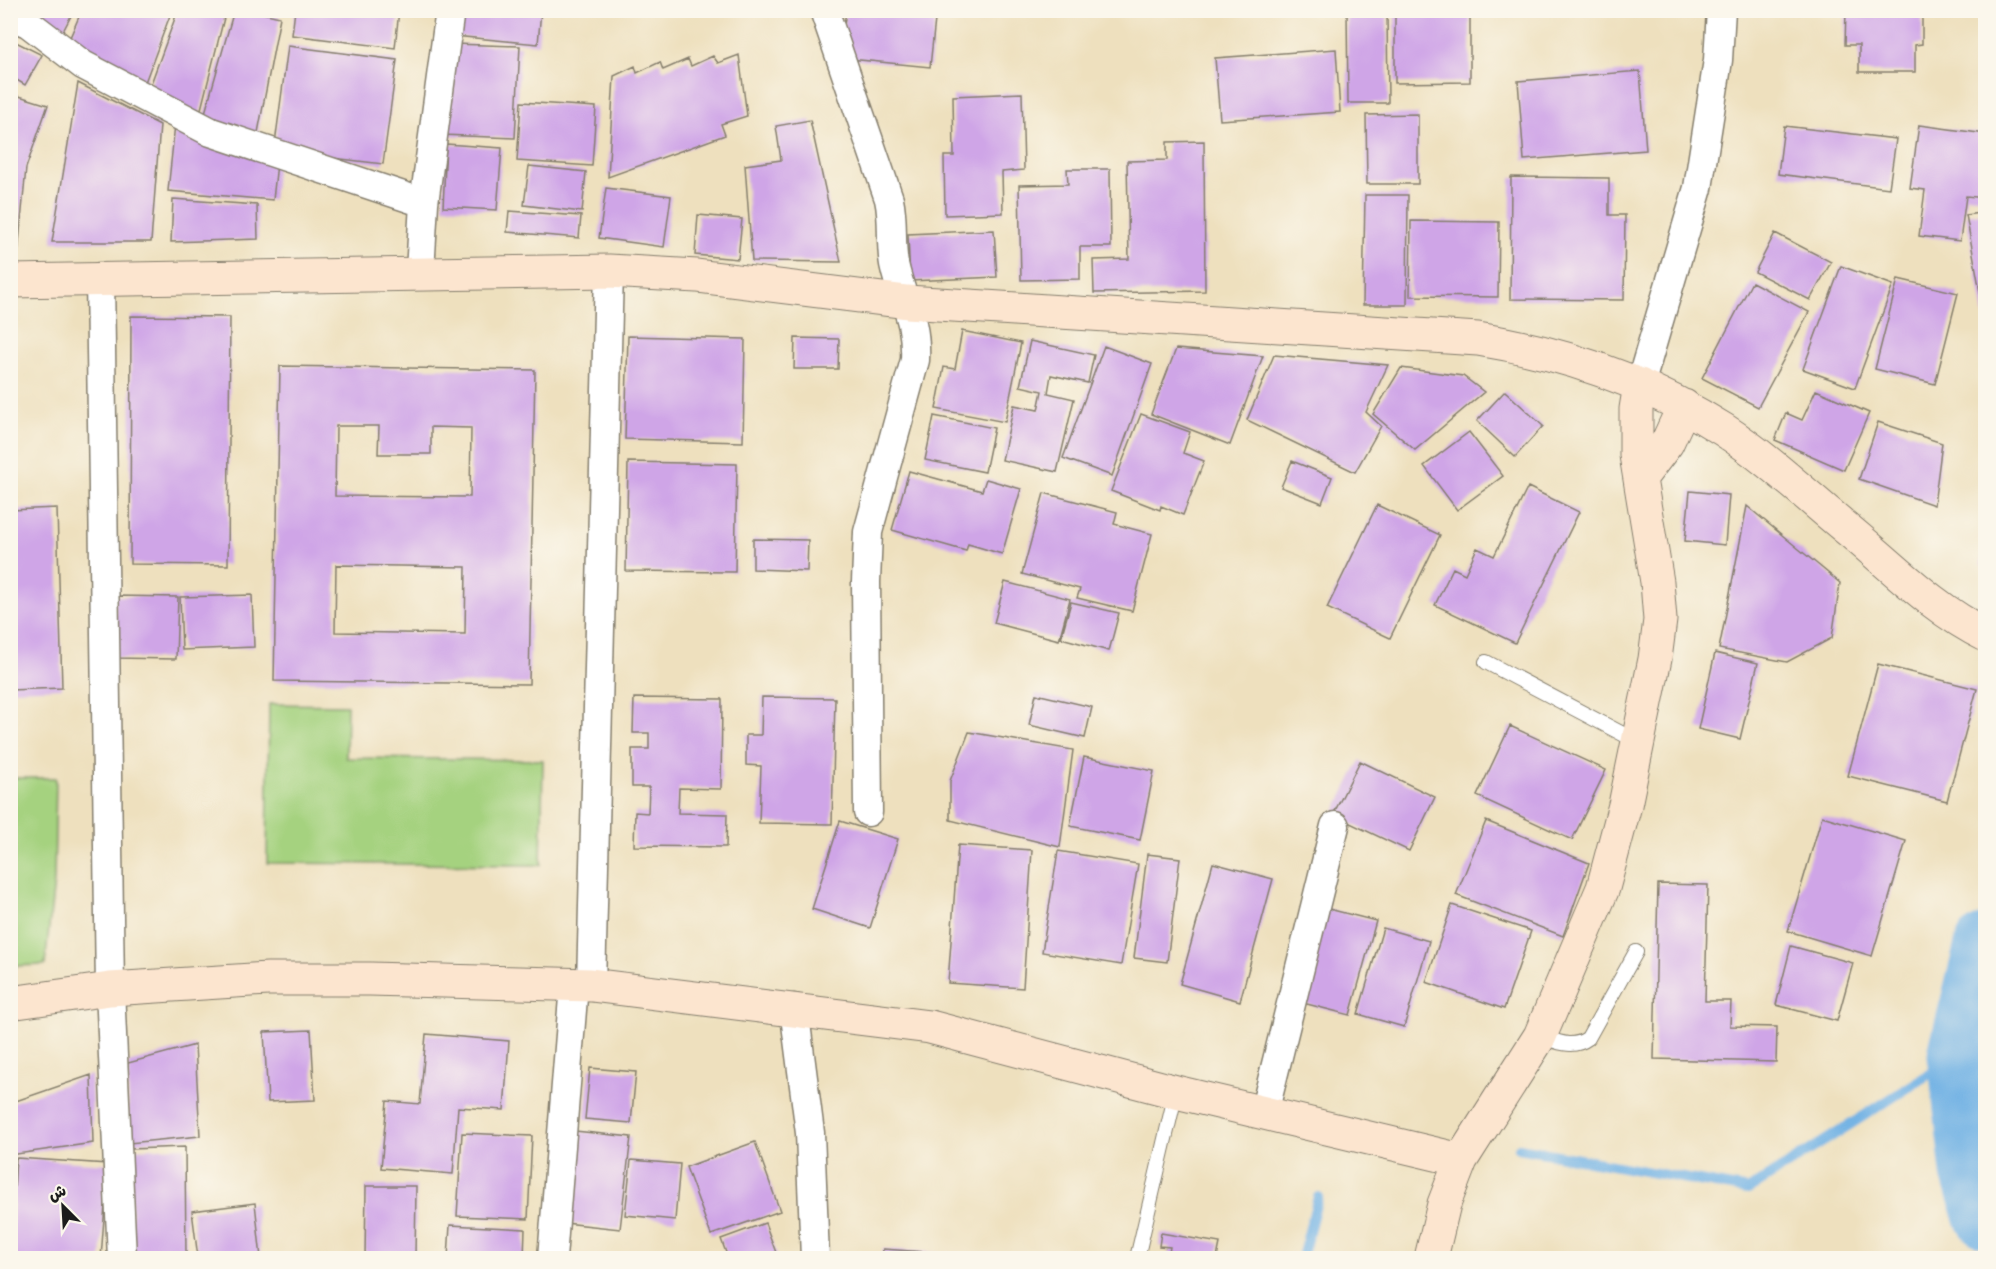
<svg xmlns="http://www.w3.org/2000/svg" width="1996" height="1269" font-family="'Playpen Sans','Playpen Sans Arabic',sans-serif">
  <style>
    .green { fill: #a5d27f; stroke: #60774e; stroke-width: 1.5 }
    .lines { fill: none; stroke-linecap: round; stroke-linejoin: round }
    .stream { stroke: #6fb1e4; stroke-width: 10 }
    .river { stroke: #6fb1e4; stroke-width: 63 }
    .building { fill: #cfa5e7; fill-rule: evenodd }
    .lane-casing { stroke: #857e6d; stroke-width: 16 }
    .street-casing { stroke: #857e6d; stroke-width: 31 }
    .secondary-casing { stroke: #857e6d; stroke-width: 35 }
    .lane { stroke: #fff; stroke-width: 14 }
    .street { stroke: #fff; stroke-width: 28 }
    .secondary { stroke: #fce5cf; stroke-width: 33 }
  </style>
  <rect width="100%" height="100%" fill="#fbf7ec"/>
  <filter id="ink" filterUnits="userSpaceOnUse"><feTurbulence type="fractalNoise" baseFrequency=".0167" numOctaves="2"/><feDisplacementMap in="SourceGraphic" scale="12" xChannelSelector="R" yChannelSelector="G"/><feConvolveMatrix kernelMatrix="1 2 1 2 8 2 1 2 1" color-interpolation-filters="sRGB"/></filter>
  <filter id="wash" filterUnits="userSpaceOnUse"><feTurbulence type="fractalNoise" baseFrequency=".008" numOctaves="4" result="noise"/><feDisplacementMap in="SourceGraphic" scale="24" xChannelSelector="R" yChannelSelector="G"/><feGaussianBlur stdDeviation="1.35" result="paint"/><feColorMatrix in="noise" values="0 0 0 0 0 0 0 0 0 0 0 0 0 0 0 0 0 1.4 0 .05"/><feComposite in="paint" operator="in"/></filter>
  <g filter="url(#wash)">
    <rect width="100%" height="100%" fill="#eee0be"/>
    <path class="green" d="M 269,704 L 347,705 L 346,758 L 543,760 L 541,865 L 267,863 Z
      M 10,778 L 56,778 L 54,881 L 45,965 L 11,966 Z"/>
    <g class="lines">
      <path class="stream" d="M 1519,1148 L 1748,1190 L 1959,1055
        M 1302,1258 L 1318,1197"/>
      <path class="river" d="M 1986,946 L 1959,1055 L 1972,1172 L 1986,1216"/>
    </g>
    <g id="blocks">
      <path class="building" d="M 13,10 L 74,10 L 60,37 Z
        M 82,10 L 172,10 L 144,85 L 68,42 Z
        M 178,10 L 226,10 L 199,117 L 149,89 Z
        M 234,10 L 249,10 L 280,17 L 257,138 L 203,120 Z
        M 295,10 L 399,10 L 395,48 L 292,35 Z
        M 457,10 L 541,10 L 538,44 L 454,36 Z
        M 846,10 L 936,10 L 930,67 L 840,58 Z
        M 1347,10 L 1387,10 L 1388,103 L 1348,103 Z
        M 1395,10 L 1470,10 L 1470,82 L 1395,83 Z
        M 1846,10 L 1922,10 L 1922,44 L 1915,45 L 1915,72 L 1859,72 L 1859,45 L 1845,45 Z
        M 10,39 L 42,55 L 25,85 L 10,76 Z
        M 452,44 L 520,46 L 515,138 L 442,135 Z
        M 288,46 L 397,60 L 383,164 L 274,151 Z
        M 1336,49 L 1340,112 L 1220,120 L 1215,58 Z
        M 739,55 L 747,116 L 721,124 L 725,135 L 608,177 L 614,76 L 635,66 L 637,73 L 660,62 L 663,70 L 688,59 L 691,66 L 713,56 L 718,63 Z
        M 1640,71 L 1646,150 L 1524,160 L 1518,81 Z
        M 78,83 L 160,125 L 151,242 L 52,242 Z
        M 1022,93 L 1024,170 L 1002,172 L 1003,213 L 945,215 L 944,156 L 954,156 L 953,96 Z
        M 19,96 L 48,105 L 26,168 L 18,253 L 10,254 L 10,120 Z
        M 521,102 L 596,107 L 592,166 L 517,161 Z
        M 1418,114 L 1418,184 L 1367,184 L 1366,115 Z
        M 810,120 L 841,262 L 752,261 L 745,165 L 781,160 L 776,126 Z
        M 175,124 L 277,163 L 273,200 L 168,191 Z
        M 1919,125 L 1986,134 L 1986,198 L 1966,196 L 1960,241 L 1919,236 L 1925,190 L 1910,188 Z
        M 1784,126 L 1896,139 L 1889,188 L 1778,174 Z
        M 1204,141 L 1205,291 L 1094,293 L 1093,260 L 1129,259 L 1127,161 L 1167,160 L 1167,142 Z
        M 446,144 L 502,148 L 497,210 L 443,207 Z
        M 529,166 L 586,172 L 582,212 L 524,205 Z
        M 1067,169 L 1110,169 L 1111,247 L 1080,247 L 1080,279 L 1021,280 L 1019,185 L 1068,184 Z
        M 1511,177 L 1609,178 L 1609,215 L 1625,215 L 1624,300 L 1510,299 Z
        M 606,188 L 671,196 L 664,247 L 599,238 Z
        M 1365,195 L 1408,195 L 1407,305 L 1363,305 Z
        M 173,199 L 257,205 L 258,239 L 171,242 Z
        M 509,211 L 581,216 L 579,238 L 507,232 Z
        M 1986,212 L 1986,314 L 1984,314 L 1966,215 Z
        M 698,215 L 742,219 L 738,259 L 695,255 Z
        M 1411,221 L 1499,222 L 1498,297 L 1410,296 Z
        M 994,230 L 997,277 L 910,281 L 908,234 Z
        M 1775,233 L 1831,262 L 1810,300 L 1755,272 Z
        M 1841,266 L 1893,285 L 1855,388 L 1803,369 Z
        M 1898,279 L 1958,293 L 1935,384 L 1875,369 Z
        M 1752,282 L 1809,312 L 1758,407 L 1702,378 Z
        M 131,316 L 230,317 L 228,565 L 130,564 Z
        M 962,331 L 1021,343 L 1005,422 L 936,409 L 944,367 L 955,369 Z
        M 628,336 L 745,339 L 743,442 L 625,439 Z
        M 795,338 L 839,339 L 838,369 L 794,369 Z
        M 1030,341 L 1094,355 L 1088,383 L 1051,375 L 1048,393 L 1074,399 L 1057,472 L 1002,460 L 1014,405 L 1038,410 L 1042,391 L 1020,386 Z
        M 1104,346 L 1152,364 L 1112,476 L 1063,458 Z
        M 1176,349 L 1263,356 L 1230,445 L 1151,414 Z
        M 1274,355 L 1388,365 L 1366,412 L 1381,426 L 1355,472 L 1247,420 Z
        M 280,366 L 535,370 L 529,684 L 274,681 ZM 336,426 L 379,426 L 378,454 L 431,454 L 431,427 L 471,428 L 470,497 L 335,496 ZM 336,565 L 466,567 L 465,634 L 335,632 Z
        M 1401,368 L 1463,376 L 1484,392 L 1415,450 L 1373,414 Z
        M 1816,390 L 1869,413 L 1844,470 L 1775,440 L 1786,413 L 1802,420 Z
        M 1505,391 L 1543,426 L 1515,457 L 1477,421 Z
        M 1141,414 L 1190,432 L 1183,453 L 1204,461 L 1183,515 L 1161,506 L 1160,510 L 1111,491 Z
        M 934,416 L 994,428 L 985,472 L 925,460 Z
        M 1878,422 L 1942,443 L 1934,505 L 1859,479 Z
        M 1469,432 L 1503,476 L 1457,510 L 1424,466 Z
        M 1292,461 L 1332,477 L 1322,503 L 1281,487 Z
        M 628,462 L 737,464 L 735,572 L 626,571 Z
        M 909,471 L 982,491 L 986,479 L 1021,489 L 1002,554 L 968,544 L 966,551 L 892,530 Z
        M 1528,487 L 1579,512 L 1515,643 L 1435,605 L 1453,568 L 1465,574 L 1477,548 L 1494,556 Z
        M 1690,491 L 1729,495 L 1725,545 L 1685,541 Z
        M 1044,493 L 1117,512 L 1114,524 L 1152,534 L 1132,611 L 1077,598 L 1080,589 L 1022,574 Z
        M 1377,505 L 1440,535 L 1390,638 L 1327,608 Z
        M 1747,506 L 1840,583 L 1832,638 L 1787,662 L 1719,649 Z
        M 57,508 L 62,688 L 10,690 L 10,510 Z
        M 753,539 L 808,540 L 807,571 L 753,569 Z
        M 1984,541 L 1986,541 L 1986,567 L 1981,566 Z
        M 1005,582 L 1070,599 L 1059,640 L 994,623 Z
        M 252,595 L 254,647 L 182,650 L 180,597 Z
        M 115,596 L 178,597 L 176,659 L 114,658 Z
        M 1071,602 L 1119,613 L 1109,651 L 1061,638 Z
        M 1715,653 L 1758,663 L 1740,739 L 1698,729 Z
        M 1878,664 L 1977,689 L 1947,801 L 1848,776 Z
        M 1036,694 L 1092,707 L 1085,738 L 1029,725 Z
        M 762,697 L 835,698 L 832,824 L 759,823 L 761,766 L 746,765 L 746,735 L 761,735 Z
        M 634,698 L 722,699 L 721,789 L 679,788 L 678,813 L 727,814 L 726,847 L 634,846 L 635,812 L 648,813 L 649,787 L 632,787 L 632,749 L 649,749 L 649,733 L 633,733 Z
        M 1510,726 L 1606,770 L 1572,840 L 1477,796 Z
        M 969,732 L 1073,750 L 1060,847 L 950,820 L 950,781 Z
        M 1084,757 L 1154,771 L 1140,840 L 1070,826 Z
        M 1360,761 L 1435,797 L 1409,851 L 1333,815 Z
        M 1822,816 L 1906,841 L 1872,956 L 1788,931 Z
        M 840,821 L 898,839 L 870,928 L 812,909 Z
        M 1486,821 L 1589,863 L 1563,936 L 1456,895 Z
        M 958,845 L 1032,850 L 1023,988 L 948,983 Z
        M 1058,851 L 1138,864 L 1121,965 L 1042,952 Z
        M 1147,854 L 1180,858 L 1167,962 L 1134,958 Z
        M 1213,863 L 1273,879 L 1240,1001 L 1180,984 Z
        M 1658,884 L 1708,885 L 1705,1001 L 1731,1001 L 1730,1026 L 1777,1027 L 1776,1062 L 1654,1059 Z
        M 1452,905 L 1531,931 L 1504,1009 L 1426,982 Z
        M 1321,907 L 1376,921 L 1350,1015 L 1295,1001 Z
        M 1383,928 L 1429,941 L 1404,1027 L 1358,1014 Z
        M 1791,946 L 1853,963 L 1837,1021 L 1776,1005 Z
        M 311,1030 L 315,1100 L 268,1102 L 264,1032 Z
        M 426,1034 L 509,1041 L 504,1110 L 458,1107 L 453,1174 L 381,1168 L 387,1101 L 420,1104 Z
        M 195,1045 L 200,1136 L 129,1143 L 128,1063 Z
        M 590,1068 L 636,1072 L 631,1123 L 585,1119 Z
        M 91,1075 L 93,1143 L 10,1155 L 10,1103 Z
        M 575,1131 L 631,1137 L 620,1229 L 565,1223 Z
        M 462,1133 L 532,1136 L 528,1219 L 457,1216 Z
        M 755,1142 L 780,1211 L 711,1235 L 686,1167 Z
        M 185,1147 L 186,1258 L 132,1258 L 130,1149 Z
        M 16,1158 L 108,1164 L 101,1258 L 10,1258 Z
        M 631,1160 L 680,1164 L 675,1220 L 625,1215 Z
        M 366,1186 L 416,1186 L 415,1258 L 365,1258 Z
        M 255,1203 L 261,1258 L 198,1258 L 192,1211 Z
        M 765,1223 L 778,1258 L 728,1258 L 721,1239 Z
        M 450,1225 L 525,1229 L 524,1258 L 448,1258 Z
        M 1161,1233 L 1220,1243 L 1217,1258 L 1168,1258 L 1170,1247 L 1159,1246 Z
        M 883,1249 L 967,1255 L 967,1258 L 882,1258 Z"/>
    </g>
  </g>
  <g filter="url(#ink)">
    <use href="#blocks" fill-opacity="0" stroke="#857e6d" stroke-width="1.5"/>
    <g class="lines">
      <defs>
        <path id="lane" d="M 1486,662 L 1638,742
          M 1540,1036 C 1556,1041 1572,1050 1588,1038 L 1636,952
          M 1137,1258 L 1176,1092"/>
        <path id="street" d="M 824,10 L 889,199 C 894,221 890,242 894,264 C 902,302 917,317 915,360 L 868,532 L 866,582 L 868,812
          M 10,16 L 28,23 L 83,65 L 211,132 L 424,203
          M 420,272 L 424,203 L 450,10
          M 100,277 L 110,989 L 122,1258
          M 1640,385 L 1698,188 L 1718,60 L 1721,10
          M 591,985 L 609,271
          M 794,1008 L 810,1133 L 815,1258
          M 1264,1113 L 1335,826
          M 552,1258 L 574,985"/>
        <path id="secondary" d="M 10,281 L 609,271 L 697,276 L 907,302 L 1478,339 C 1566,353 1649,382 1724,430 C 1770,460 1810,499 1852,533 C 1894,568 1936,611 1986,635
          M 1641,477 L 1667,443 L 1684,406
          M 10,1003 L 110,989 L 268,979 L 370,979 L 591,985 L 930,1027 L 1176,1092 L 1461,1160
          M 1431,1258 L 1444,1204 L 1461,1160 L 1540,1036 L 1603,888 L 1625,805 L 1655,659 L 1660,620 L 1657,582 L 1636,455 L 1636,409 L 1640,385"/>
      </defs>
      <use href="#lane" class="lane-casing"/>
      <use href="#street" class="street-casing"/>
      <use href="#secondary" class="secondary-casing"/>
      <use href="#lane" class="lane"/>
      <use href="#street" class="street"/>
      <use href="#secondary" class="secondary"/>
    </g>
  </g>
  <rect width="1996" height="1269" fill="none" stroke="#fbf7ec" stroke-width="36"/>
  <g transform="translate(63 1206) rotate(336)" stroke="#fbf7ec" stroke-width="4.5" paint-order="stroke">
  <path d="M0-4.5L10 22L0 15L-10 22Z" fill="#1c1c1c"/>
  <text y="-9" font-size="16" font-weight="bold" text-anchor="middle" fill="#1c1c1c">ش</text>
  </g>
</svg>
